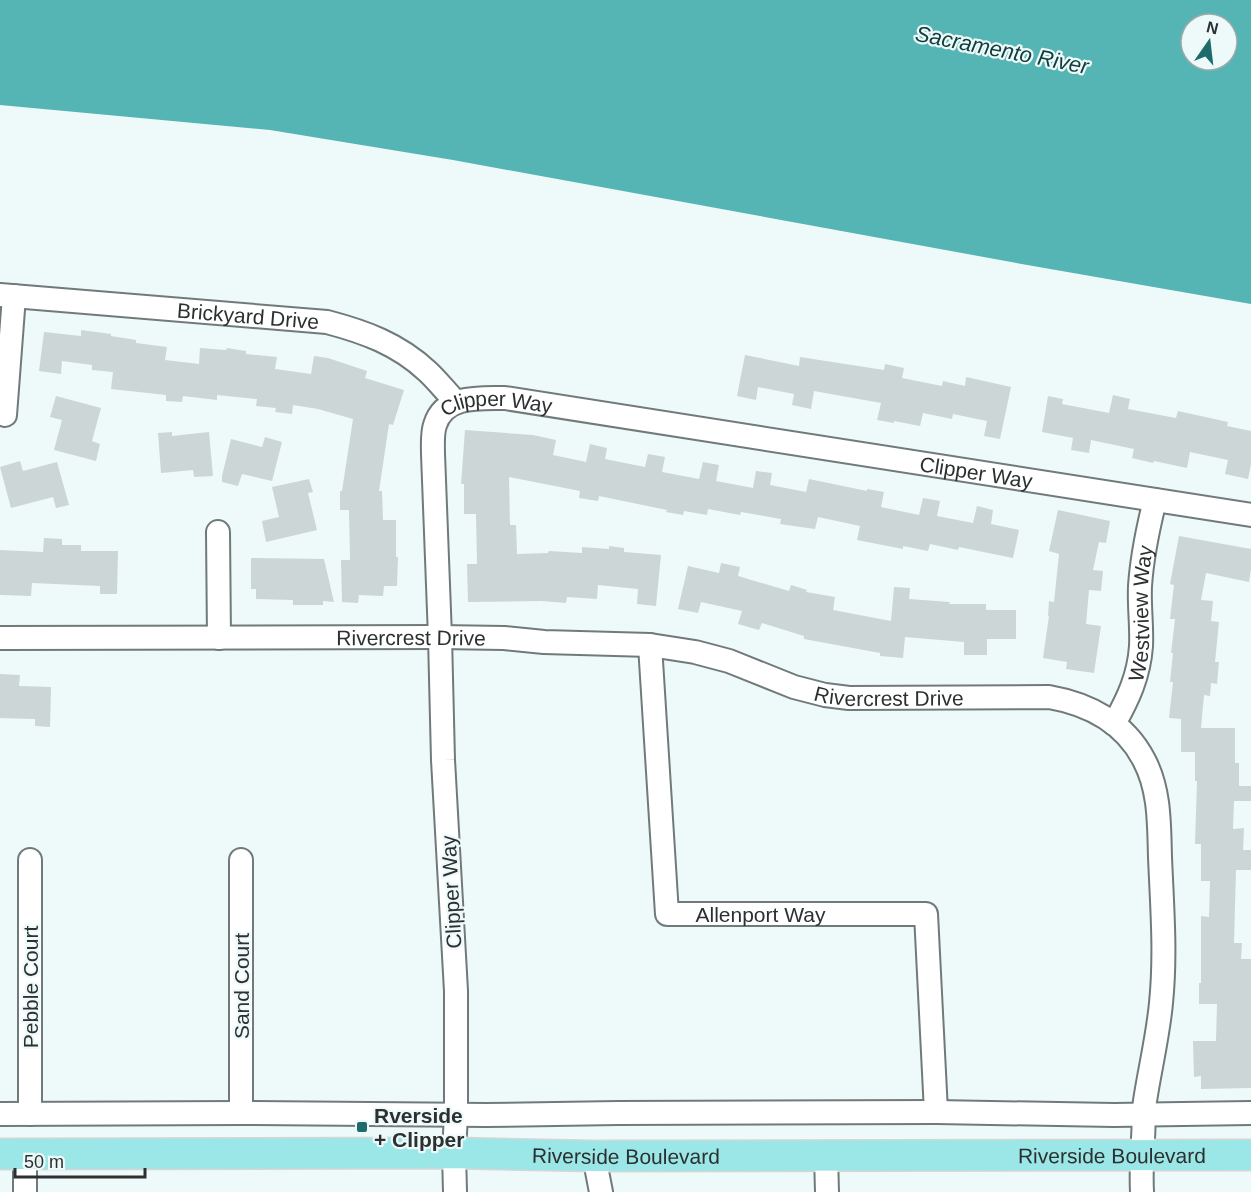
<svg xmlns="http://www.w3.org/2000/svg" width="1251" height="1192" font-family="Helvetica,sans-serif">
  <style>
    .water { fill: #55b4b4; fill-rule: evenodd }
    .building { fill: #ccd6d6 }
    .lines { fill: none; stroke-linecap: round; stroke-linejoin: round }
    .minor-casing { stroke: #717a7a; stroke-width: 26 }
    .major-casing { stroke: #d5d6d6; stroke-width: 33 }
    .minor { stroke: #fff; stroke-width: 22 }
    .major { stroke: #9be6e6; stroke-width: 30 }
    .poi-dot { fill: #1e6b6b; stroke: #eef9f9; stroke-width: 2 }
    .labels { text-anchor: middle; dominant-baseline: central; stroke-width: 4.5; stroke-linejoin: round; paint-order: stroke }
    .street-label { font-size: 21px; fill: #2c3030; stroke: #eef9f9 }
    .poi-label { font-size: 21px; font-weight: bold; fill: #2c3030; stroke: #eef9f9; text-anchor: start }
    .water-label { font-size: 22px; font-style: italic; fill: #103d3d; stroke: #eef9f9 }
  </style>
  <rect width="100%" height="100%" fill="#eef9f9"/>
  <path class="water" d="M 0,0 L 1251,0 L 1251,304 L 1033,266 L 453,160 L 270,130 L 0,105 ZM 1191,24 L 1227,24 L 1227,60 L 1191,60 Z"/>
  <path class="building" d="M 81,330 L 111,334 L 111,336 L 136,340 L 136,343 L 167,347 L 165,360 L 199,364 L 200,348 L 226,350 L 227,348 L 246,351 L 246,354 L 277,357 L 275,369 L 311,374 L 314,356 L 328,358 L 367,371 L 365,378 L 404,390 L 393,425 L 389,424 L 379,491 L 382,491 L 383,520 L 396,520 L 396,557 L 398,557 L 397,586 L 384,586 L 383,596 L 359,595 L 358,603 L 342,602 L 341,560 L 350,560 L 349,510 L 340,510 L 340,491 L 342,491 L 353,419 L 318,409 L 293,405 L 292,414 L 275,412 L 276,408 L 256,406 L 257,399 L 217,395 L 217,400 L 183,396 L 182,402 L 166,401 L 166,395 L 111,389 L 113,372 L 92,370 L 92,365 L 62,361 L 61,374 L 39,371 L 44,332 L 81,336 Z
    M 745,355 L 799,366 L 800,357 L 884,370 L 885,364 L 904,368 L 902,378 L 942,386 L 943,381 L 965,386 L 966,377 L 1011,387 L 1000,439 L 984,436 L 987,421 L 953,414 L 952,419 L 923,413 L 920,426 L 894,421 L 894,423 L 877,420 L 881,403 L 814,391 L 811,409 L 792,405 L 794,394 L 758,387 L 756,400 L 737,396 Z
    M 1113,395 L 1130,399 L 1128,409 L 1176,418 L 1178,411 L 1228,422 L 1227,426 L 1251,431 L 1251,464 L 1248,479 L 1225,474 L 1228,460 L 1190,452 L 1187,468 L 1154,461 L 1153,463 L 1132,458 L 1134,449 L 1091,440 L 1089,453 L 1071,450 L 1073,438 L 1042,432 L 1048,396 L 1063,399 L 1062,404 L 1109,413 Z
    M 56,396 L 101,408 L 92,441 L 100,444 L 96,461 L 54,450 L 62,420 L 50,417 Z
    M 465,430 L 533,435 L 556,440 L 553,455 L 586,462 L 590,444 L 607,448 L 605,459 L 645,467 L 648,454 L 665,457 L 662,472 L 699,479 L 703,462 L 719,465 L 716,481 L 753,488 L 756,471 L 772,473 L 770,485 L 806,492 L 809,479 L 867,491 L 867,489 L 884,492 L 881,507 L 919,515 L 923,498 L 940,501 L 937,516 L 973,523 L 977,506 L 993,510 L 991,524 L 1019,530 L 1013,558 L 959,547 L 958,550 L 930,544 L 928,551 L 903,546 L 903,549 L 857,540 L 860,526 L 818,517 L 815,529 L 780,524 L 781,519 L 741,512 L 740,515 L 708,509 L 707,515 L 684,511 L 683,515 L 666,512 L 667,510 L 599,496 L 598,501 L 579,498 L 580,491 L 509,477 L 510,525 L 516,525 L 517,554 L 548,553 L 549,551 L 582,553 L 582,547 L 609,549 L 609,546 L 624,548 L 624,552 L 661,555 L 656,606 L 637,604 L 638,589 L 598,585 L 597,599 L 567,597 L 566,603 L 541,601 L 468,602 L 467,564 L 477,564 L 476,514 L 464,514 L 464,484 L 461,484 Z
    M 172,432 L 172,436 L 209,432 L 213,476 L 194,477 L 193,470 L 161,473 L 158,433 Z
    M 265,437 L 282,442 L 272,481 L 242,474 L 238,486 L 222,482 L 222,476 L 231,439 L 262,447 Z
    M 20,461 L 23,471 L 57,462 L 69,505 L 56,508 L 53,497 L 11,508 L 0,467 Z
    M 309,479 L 313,492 L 308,493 L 317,530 L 266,542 L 262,521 L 279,517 L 272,487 Z
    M 1058,510 L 1110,521 L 1106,543 L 1099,542 L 1093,570 L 1103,571 L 1101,591 L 1089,590 L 1086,624 L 1101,626 L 1094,673 L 1066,669 L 1067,662 L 1043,658 L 1049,616 L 1048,616 L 1049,601 L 1054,602 L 1059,554 L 1049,551 Z
    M 1179,536 L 1251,549 L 1251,569 L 1249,582 L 1206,573 L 1201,600 L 1213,601 L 1211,621 L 1219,622 L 1215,662 L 1219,662 L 1217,684 L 1211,683 L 1210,696 L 1204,695 L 1201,728 L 1235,728 L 1235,763 L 1239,763 L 1239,786 L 1251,786 L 1251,801 L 1234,801 L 1233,829 L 1244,828 L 1243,850 L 1251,850 L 1251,870 L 1236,870 L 1234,943 L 1242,943 L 1241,959 L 1251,959 L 1251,1088 L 1201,1089 L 1201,1076 L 1194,1077 L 1193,1041 L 1216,1041 L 1217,1004 L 1199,1004 L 1199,983 L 1201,983 L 1201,916 L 1209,917 L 1210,881 L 1201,881 L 1201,844 L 1195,844 L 1197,781 L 1195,781 L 1195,752 L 1181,752 L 1181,719 L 1169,718 L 1173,682 L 1170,682 L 1173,653 L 1171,653 L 1175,619 L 1170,619 L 1174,585 L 1170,584 Z
    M 44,538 L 62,539 L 62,545 L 81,545 L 81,551 L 118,551 L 117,594 L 100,594 L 100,586 L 32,583 L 31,596 L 0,595 L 0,550 L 43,552 Z
    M 251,558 L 324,559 L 334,602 L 323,601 L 323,605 L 293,605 L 293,600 L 256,599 L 256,589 L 251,589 Z
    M 721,563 L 740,567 L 738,576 L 789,591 L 791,585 L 807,590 L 806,592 L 835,597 L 833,610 L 891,621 L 894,587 L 910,588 L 909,599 L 950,602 L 949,604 L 986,604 L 986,610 L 1016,610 L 1016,639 L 987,639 L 987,655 L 964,655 L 964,642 L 905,637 L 903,658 L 880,656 L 880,653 L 804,639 L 804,636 L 762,623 L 759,630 L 738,624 L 742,611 L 701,602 L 698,613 L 678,609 L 688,566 L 719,573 Z
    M 0,674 L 20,675 L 19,686 L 51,687 L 50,727 L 35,726 L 35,719 L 0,718 Z"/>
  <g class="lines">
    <defs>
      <g id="minor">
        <path id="s1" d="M 0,295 L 327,322 C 365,332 398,344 427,371 C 437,380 446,392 456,402"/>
        <path d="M 5,415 L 14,296"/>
        <path d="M 218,532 L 219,638"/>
        <path id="s2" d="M 0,638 L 440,637 L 504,638 L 544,642 L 650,645 L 695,652 L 729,661 L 794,687 L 825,695 L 849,698 L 1049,697 C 1089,704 1125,723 1144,760 C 1160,790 1159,824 1160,857 C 1162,906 1166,954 1161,1003 C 1158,1036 1150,1068 1145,1101 C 1143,1113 1144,1126 1143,1138 C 1142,1156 1141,1174 1142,1192"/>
        <path id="s3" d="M 650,645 L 667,914 L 926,914 L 936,1112"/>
        <path id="s4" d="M 1114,724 C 1128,699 1139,676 1141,646 C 1142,626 1139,606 1140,586 C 1142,556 1148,528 1155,500"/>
        <path d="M 241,1113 L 241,860"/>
        <path d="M 0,1114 L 241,1113 L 486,1115 L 618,1113 L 936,1112 L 1114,1115 L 1251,1113"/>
        <path d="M 30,1114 L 30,860"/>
        <path d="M 25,1154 L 25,1192"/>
        <path d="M 826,1155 L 827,1192"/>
        <path d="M 594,1156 L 601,1192"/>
        <path id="s5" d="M 455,1192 L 454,1153 L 456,1114 L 456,991 L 443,760 L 440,637 L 433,454 C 433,445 432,434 435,425 C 444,395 479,398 505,398 L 1251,515"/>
      </g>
      <g id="major">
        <path id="s6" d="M 0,1154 L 454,1153 L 594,1156 L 1251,1155"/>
      </g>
    </defs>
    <use href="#minor" class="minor-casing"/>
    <use href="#major" class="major-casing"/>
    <use href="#minor" class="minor"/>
    <use href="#major" class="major"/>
  </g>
  <rect class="poi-dot" x="356" y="1121" width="12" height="12" rx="3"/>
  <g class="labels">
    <g class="street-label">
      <text stroke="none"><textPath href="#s1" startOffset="249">Brickyard Drive</textPath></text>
      <text stroke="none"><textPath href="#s5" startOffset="840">Clipper Way</textPath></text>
      <text stroke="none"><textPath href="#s5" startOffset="1326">Clipper Way</textPath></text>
      <text stroke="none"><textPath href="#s4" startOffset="116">Westview Way</textPath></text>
      <text stroke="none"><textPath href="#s2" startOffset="411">Rivercrest Drive</textPath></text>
      <text stroke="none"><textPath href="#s2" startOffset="897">Rivercrest Drive</textPath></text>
      <text transform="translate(451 892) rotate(-93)">Clipper Way</text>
      <text stroke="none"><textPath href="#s3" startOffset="363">Allenport Way</textPath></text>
      <text transform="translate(241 986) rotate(-90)">Sand Court</text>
      <text transform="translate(30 987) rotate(-90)">Pebble Court</text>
      <text stroke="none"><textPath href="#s6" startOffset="626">Riverside Boulevard</textPath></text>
      <text stroke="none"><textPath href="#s6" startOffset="1112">Riverside Boulevard</textPath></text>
    </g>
    <g class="poi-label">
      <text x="374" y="1115">Rverside<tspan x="374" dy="24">+ Clipper</tspan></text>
    </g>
    <g class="water-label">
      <text transform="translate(1002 50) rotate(11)">Sacramento River</text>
    </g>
  </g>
  <g transform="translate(1209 42) rotate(14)"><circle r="28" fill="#eef9f9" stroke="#a0a9a9" stroke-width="1.5"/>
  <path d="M0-4.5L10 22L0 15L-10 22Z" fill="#1e6b6b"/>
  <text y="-9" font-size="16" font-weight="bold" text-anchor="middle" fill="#2c3030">N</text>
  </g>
  <path d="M15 1168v9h130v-9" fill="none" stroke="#2c3030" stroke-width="3"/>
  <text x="24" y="1168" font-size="18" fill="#2c3030" stroke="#eef9f9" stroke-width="4.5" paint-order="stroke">50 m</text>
</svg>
